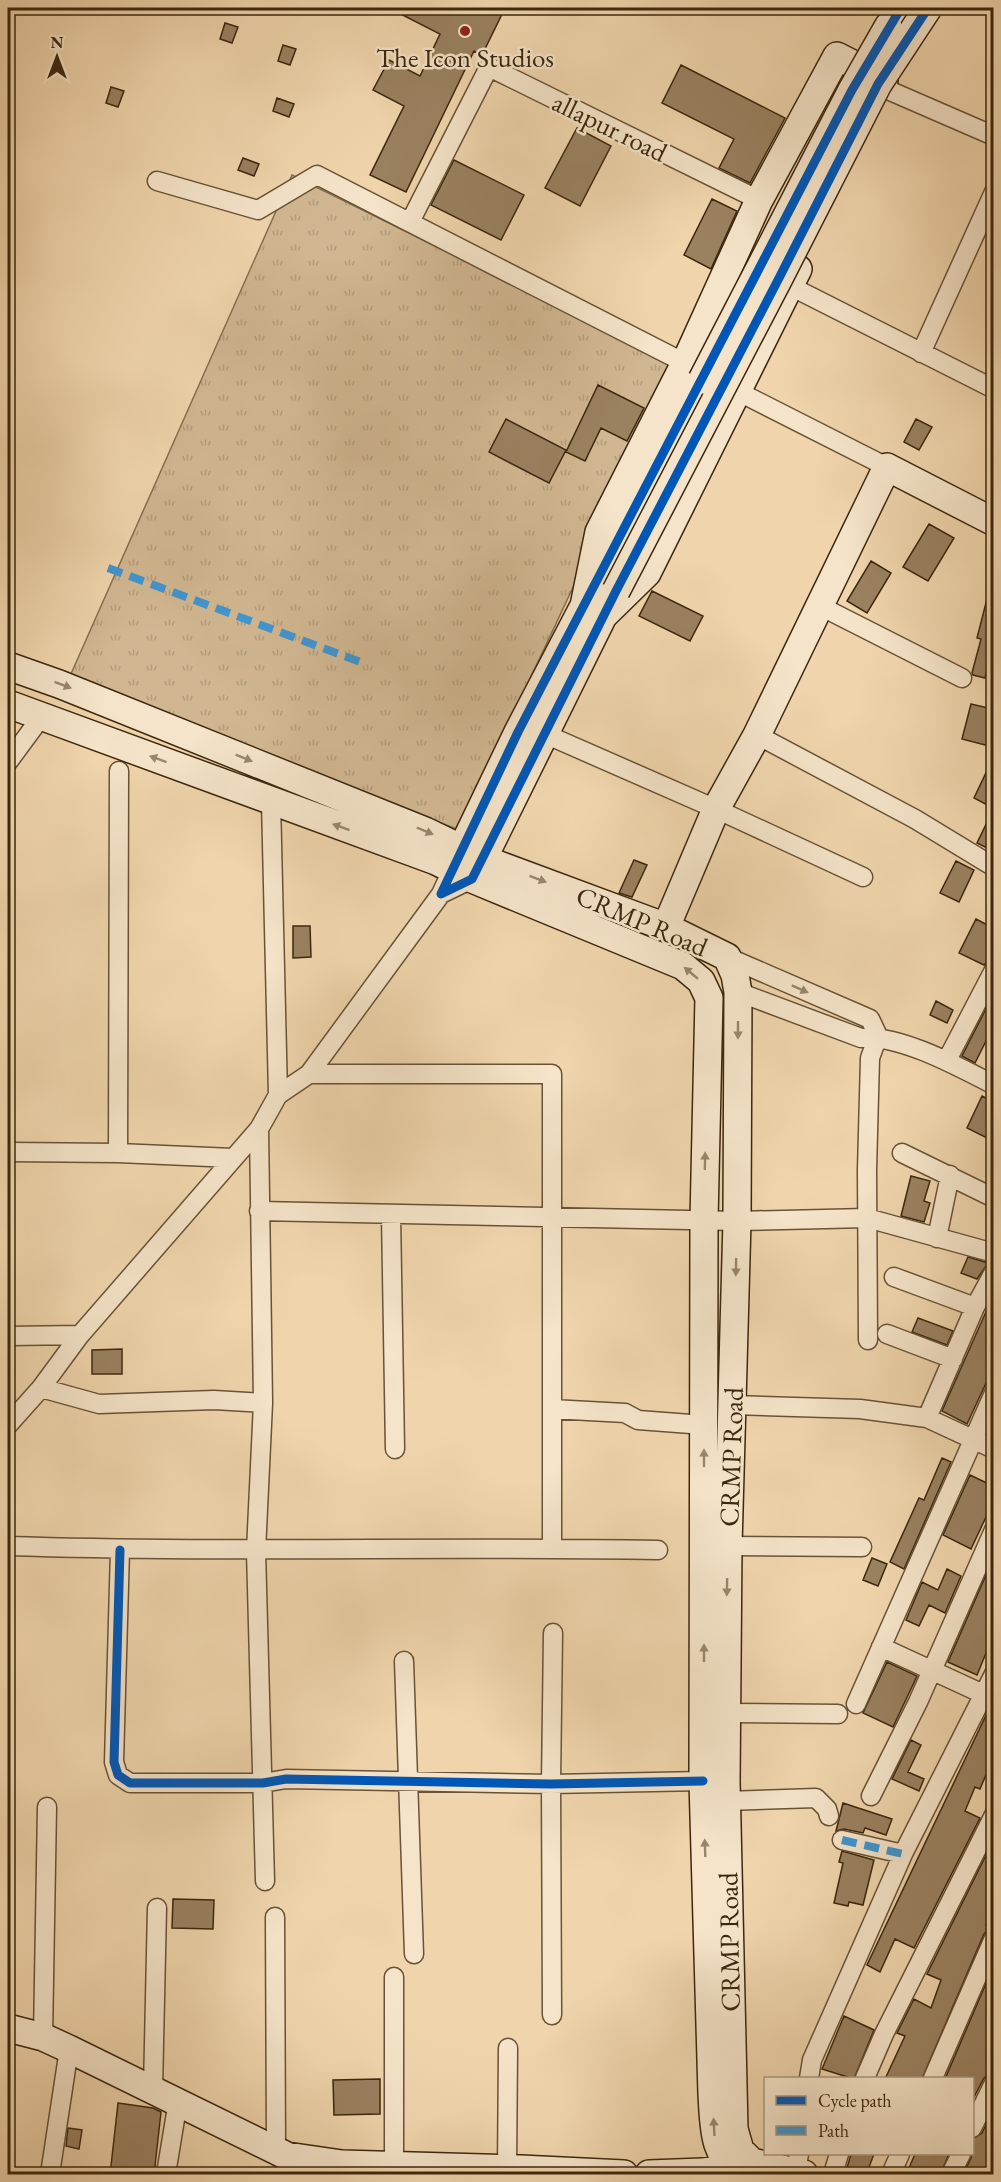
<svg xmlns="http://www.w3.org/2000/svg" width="1001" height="2182" font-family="'EB Garamond',serif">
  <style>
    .grass { fill: url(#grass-tufts); stroke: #866f50; stroke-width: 1.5 }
    .building { fill: #9a8160; stroke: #3c270e; stroke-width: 1.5 }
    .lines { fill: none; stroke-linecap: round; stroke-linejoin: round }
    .street-casing { stroke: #695236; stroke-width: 21 }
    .secondary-casing { stroke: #3c270e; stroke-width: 30 }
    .street { stroke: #f5e4c9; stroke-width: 18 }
    .secondary { stroke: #f5e4c9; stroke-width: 27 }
    .secondary-bridge-casing { stroke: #3c270e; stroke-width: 30; stroke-linecap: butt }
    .secondary-bridge { stroke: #f5e4c9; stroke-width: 27 }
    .quiet { stroke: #3f96d2; stroke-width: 8; stroke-dasharray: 15 8; stroke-linecap: butt }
    .cycleway-casing { stroke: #f5e4c9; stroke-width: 13 }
    .cycleway { stroke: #0057b8; stroke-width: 9 }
    .oneway { fill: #98866c }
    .poi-dot { fill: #8f2418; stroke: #f5e4c9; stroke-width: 2 }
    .labels { text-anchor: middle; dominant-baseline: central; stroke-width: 5; stroke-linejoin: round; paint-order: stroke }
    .poi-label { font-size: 27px; fill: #3c270e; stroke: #f5e4c9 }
    .street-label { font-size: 27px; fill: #3c270e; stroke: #f5e4c9 }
  </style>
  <defs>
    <pattern id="grass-tufts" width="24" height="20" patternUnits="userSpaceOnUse" patternTransform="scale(1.5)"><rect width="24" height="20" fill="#d1b791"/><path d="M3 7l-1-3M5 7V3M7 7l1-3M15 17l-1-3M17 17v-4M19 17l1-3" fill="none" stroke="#b49d7c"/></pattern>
  </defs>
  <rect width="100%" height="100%" fill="#f0d5ac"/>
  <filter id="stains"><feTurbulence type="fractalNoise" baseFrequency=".00333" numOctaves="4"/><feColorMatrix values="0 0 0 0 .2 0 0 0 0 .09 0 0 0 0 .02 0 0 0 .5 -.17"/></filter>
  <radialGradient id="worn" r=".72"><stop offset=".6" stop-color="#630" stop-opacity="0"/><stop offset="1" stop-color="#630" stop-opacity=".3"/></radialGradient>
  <path class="grass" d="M 292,175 L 677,366 L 459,830 L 70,676 Z"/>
  <path class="building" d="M 389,8 L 505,8 L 482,55 L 474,51 L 406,192 L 370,175 L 404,106 L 373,90 L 389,60 L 420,76 L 440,34 Z
    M 225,23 L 238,27 L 232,43 L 220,39 Z
    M 283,45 L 296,49 L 290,65 L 278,61 Z
    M 681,65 L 785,118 L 750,183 L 719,168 L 734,139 L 662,103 Z
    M 111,87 L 124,91 L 118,107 L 106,103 Z
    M 277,98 L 294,104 L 289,117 L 273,111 Z
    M 577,128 L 611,146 L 580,206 L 545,188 Z
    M 243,158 L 259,164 L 254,176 L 238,170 Z
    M 454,160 L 524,195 L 501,240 L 431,205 Z
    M 712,199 L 737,211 L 711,269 L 684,255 Z
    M 598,385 L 644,408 L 627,441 L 601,428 L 585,461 L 566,452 Z
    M 506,419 L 566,450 L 549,483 L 489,452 Z
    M 916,419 L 932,427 L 919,450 L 904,442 Z
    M 929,524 L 954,538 L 928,581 L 903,567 Z
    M 871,561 L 891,573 L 867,613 L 847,601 Z
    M 652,591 L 703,616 L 690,641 L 639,616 Z
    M 989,591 L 993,591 L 993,644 L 985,678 L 973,675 L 972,673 L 981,639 L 977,638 Z
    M 971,704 L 993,709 L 993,747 L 962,739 Z
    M 993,758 L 993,808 L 974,798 Z
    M 993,810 L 993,851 L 977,843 Z
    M 634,860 L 647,865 L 632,897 L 619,893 Z
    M 956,861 L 974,870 L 959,902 L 940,893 Z
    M 976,919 L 993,928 L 993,959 L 988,961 L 984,965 L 959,953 Z
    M 293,926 L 310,926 L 311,957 L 293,958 Z
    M 993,995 L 993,1027 L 975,1063 L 962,1056 Z
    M 936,1001 L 953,1010 L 947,1023 L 930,1015 Z
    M 982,1096 L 993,1102 L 993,1141 L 967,1128 Z
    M 911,1176 L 930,1181 L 924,1201 L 930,1203 L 924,1222 L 901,1216 Z
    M 968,1257 L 988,1263 L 977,1279 L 961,1273 Z
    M 993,1296 L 993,1368 L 967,1424 L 942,1411 Z
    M 918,1318 L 953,1331 L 947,1345 L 912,1332 Z
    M 122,1349 L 122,1374 L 92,1374 L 92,1350 Z
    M 942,1458 L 951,1462 L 904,1569 L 890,1562 L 919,1498 L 924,1500 Z
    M 970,1475 L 993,1486 L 993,1502 L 971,1549 L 943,1535 Z
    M 872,1558 L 887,1564 L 878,1586 L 863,1580 Z
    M 993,1559 L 993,1636 L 977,1675 L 948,1662 Z
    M 947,1569 L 961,1576 L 945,1613 L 929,1605 L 919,1626 L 906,1620 L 922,1582 L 938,1590 Z
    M 887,1662 L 917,1676 L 893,1727 L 863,1713 Z
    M 989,1709 L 993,1710 L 993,1773 L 988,1770 L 980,1789 L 975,1787 L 965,1811 L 980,1818 L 914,1948 L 895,1939 L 880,1972 L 867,1965 Z
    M 911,1740 L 921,1745 L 908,1772 L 924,1779 L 919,1791 L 892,1779 Z
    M 843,1803 L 892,1819 L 886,1835 L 865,1828 L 863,1833 L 844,1829 L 836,1831 Z
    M 993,1841 L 993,1866 L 987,1878 L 993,1881 L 993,1908 L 986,1925 L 991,1927 L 984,1934 L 922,2079 L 885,2079 L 905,2036 L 897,2033 L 914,1999 L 931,2008 L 941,1980 L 927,1974 Z
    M 842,1851 L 874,1860 L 863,1905 L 849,1902 L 848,1906 L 834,1903 L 843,1863 L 839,1862 Z
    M 173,1899 L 214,1900 L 213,1929 L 172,1928 Z
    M 993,1967 L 993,2072 L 984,2078 L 972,2101 L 972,2079 L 945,2079 Z
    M 844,2016 L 874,2030 L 854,2079 L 822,2069 Z
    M 380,2079 L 380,2114 L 334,2115 L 333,2080 Z
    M 118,2103 L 153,2108 L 161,2112 L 154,2175 L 110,2175 Z
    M 993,2110 L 993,2138 L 988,2150 L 993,2152 L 993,2175 L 963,2175 L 971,2158 L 972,2139 L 982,2133 Z
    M 68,2128 L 82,2130 L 79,2149 L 66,2146 Z
    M 851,2154 L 874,2154 L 866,2175 L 845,2175 Z
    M 915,2154 L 949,2154 L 940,2175 L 906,2175 Z"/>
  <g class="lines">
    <defs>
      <path id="street" d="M 888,90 L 994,136
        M 157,181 L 258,210 L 317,175 L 685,363
        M 410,222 L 489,67 L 759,200
        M 790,286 L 994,389
        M 921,353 L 994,192
        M 737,391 L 887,467
        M 820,606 L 962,678
        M 545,734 L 716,809 L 863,877
        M 757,735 L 915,819 L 994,867
        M 8,762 L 42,716
        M 271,801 L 278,1095
        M 452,870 L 441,894 L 472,879
        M 727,957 L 870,1019 L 878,1036 L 870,1058 L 867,1170 L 868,1340
        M 738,992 L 861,1038 C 899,1034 959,1067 994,1085
        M 947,1060 L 994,970
        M 309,1074 L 552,1074 L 552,1548
        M 259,1129 L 263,1403 L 256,1551 L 265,1881
        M 8,1152 L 118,1153 L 233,1158
        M 118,1153 L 119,771
        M 902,1153 L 994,1198
        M 259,1211 L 737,1221 L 867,1218 L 994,1253
        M 391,1215 L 395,1449
        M 937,1238 L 950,1175
        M 994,1272 L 975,1307 L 927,1418 L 994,1449
        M 894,1277 L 975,1307
        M 887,1334 L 953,1359
        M 8,1336 L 80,1335
        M 41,1388 L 99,1404 L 214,1400 L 263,1403
        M 733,1405 L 860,1409 L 927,1418
        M 552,1409 L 625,1413 L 638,1420 L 704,1425
        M 8,1425 L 41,1388 L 80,1335 L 259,1129 L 278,1095 L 309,1074 L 441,894
        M 8,1546 C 224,1553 441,1546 658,1550
        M 728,1546 L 862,1547
        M 120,1550 L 114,1762 L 118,1775 L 130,1783 L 263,1783 L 286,1779 L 551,1784 L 703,1781
        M 881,1647 L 994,1699
        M 404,1661 L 414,1954
        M 856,1704 L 994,1393
        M 726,1713 L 838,1714
        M 871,1796 L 918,1702 L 994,1530
        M 726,1801 L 816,1798 L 827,1809 L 829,1816
        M 842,1840 L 903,1854
        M 275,1917 L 276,2150
        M 394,1977 L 394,2166 L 397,2174
        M 552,2015 L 551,1784 L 553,1633
        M 43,2037 L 47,1807
        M 809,2078 L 812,2060 L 903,1854 L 994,1674
        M 865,2078 L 884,2034 L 994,1815
        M 933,2078 L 994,1938
        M 153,2089 L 157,1908
        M 972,2128 L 994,2083
        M 507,2169 L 508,2048
        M 796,2172 L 799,2154
        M 50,2174 L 69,2049
        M 166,2174 L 178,2101
        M 833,2174 L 839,2154
        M 891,2174 L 900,2154
        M 951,2174 L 961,2154"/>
      <path id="secondary" d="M 888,27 L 901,8
        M 584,606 L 599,532 L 685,363 L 759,200 L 837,56 L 884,80
        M 603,616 L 647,573 L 798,269
        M 8,666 L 59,684 L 425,831 L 483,859 L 666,927 L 727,957 L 735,975 L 738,992 L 737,1221 L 728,1546 L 726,1781 L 734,2129 L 740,2150 L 752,2162 L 804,2174
        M 8,704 L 436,861 L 472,879 L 683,966 L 701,981 L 709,998 L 704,1220 L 703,1781 L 712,2094 C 714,2124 712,2158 742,2174
        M 454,865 L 518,732 L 702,380
        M 475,875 L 611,600
        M 666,927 L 716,809 L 757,735 L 887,467 L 994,522
        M 8,2028 L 43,2037 L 69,2049 L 287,2156 L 342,2164 L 521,2169 L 624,2174
        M 649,2174 L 702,2172 L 731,2168"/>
    </defs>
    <use href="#street" class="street-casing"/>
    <use href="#secondary" class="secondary-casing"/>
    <use href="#street" class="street"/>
    <use href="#secondary" class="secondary"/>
    <defs>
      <path id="secondary-bridge" d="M 702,380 L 852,90 L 888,27
        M 616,591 L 778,280 L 878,84 L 928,8"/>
    </defs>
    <use href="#secondary-bridge" class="secondary-bridge-casing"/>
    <use href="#secondary-bridge" class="secondary-bridge"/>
    <path class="quiet" d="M 108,568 L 366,664
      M 842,1840 L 903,1854"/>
    <defs>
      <path id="cycleway" d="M 901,8 L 852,90 L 518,732 L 441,894 L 472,879 L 616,591 L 778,280 L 878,84 L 928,8
        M 120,1550 L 114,1762 L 118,1775 L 130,1783 L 263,1783 L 286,1779 L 551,1784 L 703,1781"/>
    </defs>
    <use href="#cycleway" class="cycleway-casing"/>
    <use href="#cycleway" class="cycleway"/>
  </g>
  <defs><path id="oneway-solid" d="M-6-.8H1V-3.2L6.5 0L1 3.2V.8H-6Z" transform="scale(1.5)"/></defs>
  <g class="oneway">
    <use href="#oneway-solid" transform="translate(63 685) rotate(21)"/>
    <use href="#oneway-solid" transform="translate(244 758) rotate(22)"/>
    <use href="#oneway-solid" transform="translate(158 759) rotate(-160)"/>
    <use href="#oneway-solid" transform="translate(341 827) rotate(-160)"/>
    <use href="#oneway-solid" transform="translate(425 831) rotate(23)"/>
    <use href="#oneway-solid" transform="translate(538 879) rotate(21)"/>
    <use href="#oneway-solid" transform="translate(691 973) rotate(-140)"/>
    <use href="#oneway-solid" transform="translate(800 989) rotate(24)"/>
    <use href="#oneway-solid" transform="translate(738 1030) rotate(90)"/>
    <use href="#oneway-solid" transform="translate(705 1161) rotate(-89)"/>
    <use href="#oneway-solid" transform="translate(736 1267) rotate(91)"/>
    <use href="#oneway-solid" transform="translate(704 1458) rotate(-90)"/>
    <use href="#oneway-solid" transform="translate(727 1587) rotate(91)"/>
    <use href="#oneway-solid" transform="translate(704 1653) rotate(-90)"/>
    <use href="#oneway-solid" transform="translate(705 1848) rotate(-92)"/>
    <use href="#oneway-solid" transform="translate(714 2127) rotate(-93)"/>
  </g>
  <circle class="poi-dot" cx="465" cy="31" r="6"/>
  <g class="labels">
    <g class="poi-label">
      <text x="465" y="57">The Icon Studios</text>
    </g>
    <g class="street-label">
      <text transform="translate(610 127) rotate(26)">allapur road</text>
      <text transform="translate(642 921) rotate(23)">CRMP Road</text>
      <text transform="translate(731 1457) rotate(-88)">CRMP Road</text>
      <text transform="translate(729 1942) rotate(-91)">CRMP Road</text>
    </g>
  </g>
  <rect width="1001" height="2182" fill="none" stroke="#f0d5ac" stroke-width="30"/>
  <rect x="9" y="9" width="983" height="2164" fill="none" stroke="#3c270e" stroke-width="3"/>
  <rect x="15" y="15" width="971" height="2152" fill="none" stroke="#3c270e" stroke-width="1.5"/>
  <rect x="764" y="2077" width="210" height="78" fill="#f5e4c9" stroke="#ab987e" stroke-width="1.5"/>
  <rect x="776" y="2096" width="30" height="9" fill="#0057b8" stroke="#ab987e" stroke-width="1.5"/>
  <text x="818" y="2107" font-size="18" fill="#3c270e">Cycle path</text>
  <rect x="776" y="2126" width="30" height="9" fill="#3f96d2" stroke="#ab987e" stroke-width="1.5"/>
  <text x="818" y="2137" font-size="18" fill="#3c270e">Path</text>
  <g transform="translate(57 57)" stroke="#f5e4c9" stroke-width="4.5" paint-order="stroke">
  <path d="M0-4.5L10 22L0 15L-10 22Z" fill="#3c270e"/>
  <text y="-9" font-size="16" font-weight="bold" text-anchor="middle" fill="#3c270e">N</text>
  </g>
  <rect width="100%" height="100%" filter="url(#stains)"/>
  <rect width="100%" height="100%" fill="url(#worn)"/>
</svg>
